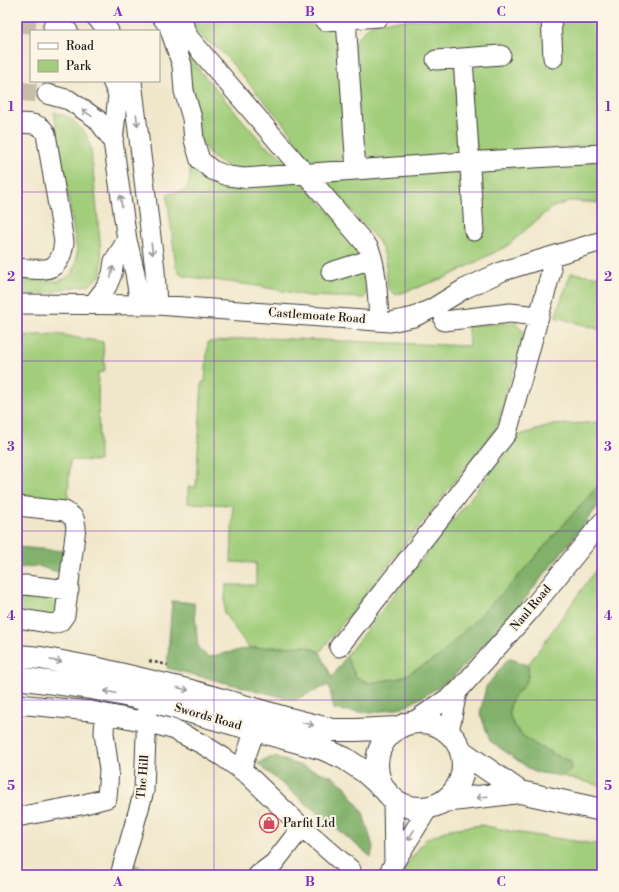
<svg xmlns="http://www.w3.org/2000/svg" width="619" height="892" font-family="'Libre Bodoni',serif">
  <style>
    .green { fill: #a2ce7b; stroke: #5f754c }
    .forest { fill: #81b16b; stroke: #4e6644 }
    .lines { fill: none; stroke-linecap: round; stroke-linejoin: round }
    .minor-tunnel { stroke: #c6bea8; stroke-width: 19; stroke-dasharray: 19 10; stroke-linecap: butt }
    .minor-casing { stroke: #3c3a36; stroke-width: 21 }
    .major-casing { stroke: #3c3a36; stroke-width: 24 }
    .path { stroke: #3c3a36; stroke-width: 2.5; stroke-dasharray: 3 3; stroke-linecap: butt }
    .minor { stroke: #fff; stroke-width: 19 }
    .major { stroke: #fff; stroke-width: 22 }
    .oneway { stroke: #999 }
    .grid { fill: none; stroke: #7b2cbf; stroke-width: 1; stroke-opacity: 0.55 }
    .labels { text-anchor: middle; dominant-baseline: central; stroke-width: 4; stroke-linejoin: round; paint-order: stroke }
    .street-label { font-size: 12px; fill: #1c1c1c; stroke: #fcf5e5 }
    .poi-label { font-size: 12px; fill: #1c1c1c; stroke: #fcf5e5; text-anchor: start }
    .neatline { fill: none; stroke: #7b2cbf; stroke-width: 1.5 }
    .grid-label { font-size: 13px; text-anchor: middle; font-weight: bold; fill: #7b2cbf }
  </style>
  <rect width="100%" height="100%" fill="#fcf5e5"/>
  <filter id="ink" filterUnits="userSpaceOnUse"><feTurbulence type="fractalNoise" baseFrequency=".025" numOctaves="2"/><feDisplacementMap in="SourceGraphic" scale="8" xChannelSelector="R" yChannelSelector="G"/><feConvolveMatrix kernelMatrix="1 2 1 2 8 2 1 2 1" color-interpolation-filters="sRGB"/></filter>
  <filter id="wash" filterUnits="userSpaceOnUse"><feTurbulence type="fractalNoise" baseFrequency=".012" numOctaves="4" result="noise"/><feDisplacementMap in="SourceGraphic" scale="16" xChannelSelector="R" yChannelSelector="G"/><feGaussianBlur stdDeviation="0.9" result="paint"/><feColorMatrix in="noise" values="0 0 0 0 0 0 0 0 0 0 0 0 0 0 0 0 0 1.4 0 .05"/><feComposite in="paint" operator="in"/></filter>
  <g filter="url(#wash)">
    <rect width="100%" height="100%" fill="#f0e7cb"/>
    <path class="green" d="M 191,17 L 341,17 L 346,152 L 341,159 L 337,161 L 307,162 L 297,150 L 290,131 L 222,52 C 207,39 196,39 191,17 Z
      M 465,17 L 532,17 L 543,27 L 560,32 L 562,24 L 567,17 L 602,17 L 602,145 L 478,153 L 455,68 L 461,148 L 457,155 L 376,161 L 369,157 L 361,148 L 354,43 C 361,33 367,27 378,22 Z
      M 180,30 L 195,63 L 200,71 L 264,145 L 277,153 L 292,167 C 268,168 236,174 216,160 C 209,156 205,147 201,140 Z
      M 54,112 L 71,118 L 86,134 L 91,150 L 102,261 L 101,275 L 89,285 L 57,290 L 55,292 L 17,295 L 17,278 L 57,281 C 75,278 76,267 77,251 Z
      M 602,161 L 602,203 L 569,201 L 551,208 L 507,246 L 447,277 L 396,295 L 388,288 L 386,271 C 389,262 383,251 379,242 L 323,179 L 452,171 L 458,173 L 464,180 L 478,173 L 482,169 Z
      M 189,162 L 202,173 L 302,182 L 362,248 L 364,266 L 370,288 L 364,298 L 309,296 L 258,286 L 184,276 L 179,272 L 176,267 L 167,194 C 172,193 179,193 183,191 C 192,186 190,170 189,162 Z
      M 571,273 L 602,277 L 602,330 L 555,317 Z
      M 515,322 L 528,337 L 521,363 L 515,362 L 498,425 L 494,431 L 320,652 L 306,646 L 249,648 L 224,613 L 226,585 L 256,585 L 256,563 L 231,562 L 233,505 L 188,503 L 188,487 L 196,487 L 202,382 L 205,382 L 208,342 L 250,338 L 269,338 L 469,346 L 468,326 Z
      M 56,334 L 103,342 L 105,371 L 98,373 L 99,461 L 70,460 L 68,500 L 17,495 L 17,336 Z
      M 602,422 L 602,481 L 514,581 L 437,658 L 400,678 L 369,683 L 356,677 L 346,656 L 520,435 L 553,425 Z
      M 602,561 L 602,786 L 562,776 L 571,769 L 569,761 C 548,752 498,732 512,700 C 516,692 526,686 528,677 C 529,674 528,668 528,665 Z
      M 17,593 L 59,594 L 56,617 L 17,615 Z
      M 481,825 L 520,833 L 602,845 L 602,875 L 401,875 L 402,871 L 426,839 L 450,829 Z
      M 134,864 L 152,875 L 132,875 Z"/>
    <path class="forest" d="M 602,481 L 602,501 L 510,618 L 450,680 L 407,706 L 372,713 L 334,710 L 329,685 L 294,700 L 167,668 L 172,601 L 194,603 L 198,648 L 208,657 L 249,648 L 306,646 L 320,652 L 332,678 L 346,656 L 356,677 L 369,683 L 400,678 L 437,658 L 514,581 Z
      M 17,547 L 65,551 L 61,573 L 38,566 L 17,568 Z
      M 509,658 L 528,665 C 528,668 529,674 528,677 C 526,686 516,692 512,700 C 498,732 548,752 570,761 L 571,769 L 562,776 L 534,772 L 490,741 L 480,713 L 486,687 Z
      M 275,757 L 331,776 L 345,786 L 363,813 L 373,847 L 371,857 L 258,764 L 265,759 Z"/>
  </g>
  <g filter="url(#ink)">
    <g class="lines">
      <path class="minor-tunnel" d="M 17,23 L 53,26
        M 17,91 L 47,94"/>
      <defs>
        <path id="minor" d="M 96,17 L 109,31
          M 162,17 L 169,27 L 182,65 L 184,91 L 192,118 L 194,140 L 200,160 L 212,170 L 228,176 L 244,178 L 465,162 L 602,154
          M 182,17 L 185,30 L 190,39 L 368,247 C 377,263 378,302 379,321
          M 551,17 L 553,58
          M 346,19 L 356,170
          M 325,21 L 379,17
          M 53,26 L 68,31
          M 463,58 L 474,231
          M 436,60 L 501,55
          M 112,81 L 118,95 L 113,141 L 127,240 L 135,273 L 140,304
          M 132,81 L 155,270 L 157,305
          M 47,94 L 69,100 L 97,119 L 113,141
          M 17,123 C 28,124 41,122 46,134 L 64,242 C 60,275 44,270 17,268
          M 331,272 L 372,259
          M 94,303 L 107,286 L 112,274 L 114,261 L 127,240
          M 17,304 L 157,305 L 390,322 L 414,317 L 433,308 L 464,289 L 503,271 L 602,241
          M 444,321 L 510,313 L 539,316
          M 17,506 L 65,511 L 74,518 L 76,527 L 65,615 L 60,622 L 53,624 L 17,618
          M 17,586 L 25,585 L 69,590
          M 339,647 L 507,433 L 551,272 L 550,257
          M 17,704 L 91,711 L 146,722 L 172,729 L 202,744 L 223,757 L 248,775 L 302,827 L 351,870
          M 413,722 L 457,692 L 528,613 L 602,522
          M 449,732 L 457,692
          M 241,770 L 255,730
          M 393,799 L 394,863
          M 17,817 L 81,805 L 107,798 L 109,770 L 104,733 L 105,714
          M 120,875 L 144,791 L 147,709
          M 258,875 L 274,863 L 302,827
          M 388,875 L 394,863 L 429,807"/>
        <path id="major" d="M 17,656 L 41,658 L 94,668 L 191,691 L 289,719 L 332,730 L 356,730 L 397,728
          M 17,678 L 92,688 L 148,700 L 323,749 L 344,758 L 365,772 L 385,790
          M377 765a43 43 0 1 1 86 0a43 43 0 1 1-86 0Z
          M 461,751 L 520,792
          M 444,801 L 520,792 L 602,810"/>
      </defs>
      <use href="#minor" class="minor-casing"/>
      <use href="#major" class="major-casing"/>
      <path class="path" d="M 149,661 L 168,665"/>
      <use href="#minor" class="minor"/>
      <use href="#major" class="major"/>
    </g>
    <defs><path id="oneway-shaft" d="M-6 0H5M1.5-3L5.5 0L1.5 3" fill="none" stroke-width="1.6" stroke-linecap="round" stroke-linejoin="round"/></defs>
    <g class="oneway">
      <use href="#oneway-shaft" transform="translate(87 113) rotate(-145)"/>
      <use href="#oneway-shaft" transform="translate(137 120) rotate(83)"/>
      <use href="#oneway-shaft" transform="translate(121 201) rotate(-98)"/>
      <use href="#oneway-shaft" transform="translate(152 249) rotate(83)"/>
      <use href="#oneway-shaft" transform="translate(112 272) rotate(-78)"/>
      <use href="#oneway-shaft" transform="translate(56 661) rotate(10)"/>
      <use href="#oneway-shaft" transform="translate(183 689) rotate(14)"/>
      <use href="#oneway-shaft" transform="translate(110 692) rotate(-168)"/>
      <use href="#oneway-shaft" transform="translate(308 724) rotate(14)"/>
      <use href="#oneway-shaft" transform="translate(482 797) rotate(173)"/>
      <use href="#oneway-shaft" transform="translate(411 835) rotate(122)"/>
    </g>
  </g>
  <path class="grid" d="M 214,17 L 214,875M 405,17 L 405,875M 17,192 L 602,192M 17,361 L 602,361M 17,531 L 602,531M 17,700 L 602,700"/>
  <defs>
    <symbol id="shop-ring" viewBox="-11 -11 22 22"><circle r="9.5" fill="#fcf5e5" stroke="#d1495b" stroke-width="1.5"/><path d="M-5-2.5h2.3a2.7 3.5 0 0 1 5.4 0H5L5.5 6h-11ZM-1.5-2.5h3a1.5 2.3 0 0 0-3 0Z" fill="#d1495b"/></symbol>
  </defs>
  <g fill-rule="evenodd">
    <use href="#shop-ring" x="258" y="812" width="22" height="22"/>
  </g>
  <g class="labels">
    <g class="street-label">
      <text transform="translate(317 316) rotate(4)">Castlemoate Road</text>
      <text transform="translate(531 608) rotate(-50)">Naul Road</text>
      <text transform="translate(208 717) rotate(16)">Swords Road</text>
      <text transform="translate(143 777) rotate(-85)">The Hill</text>
    </g>
    <g class="poi-label">
      <text x="283" y="823">Parfit Ltd</text>
    </g>
  </g>
  <rect width="619" height="892" fill="none" stroke="#fcf5e5" stroke-width="44"/>
  <rect x="30" y="30" width="130" height="52" fill="#fcf5e5" stroke="#a29e95"/>
  <rect x="38" y="43" width="20" height="6" fill="#ffffff" stroke="#a29e95"/>
  <text x="66" y="50" font-size="12" fill="#1c1c1c">Road</text>
  <rect x="38" y="60" width="20" height="12" fill="#a2ce7b" stroke="#a29e95"/>
  <text x="66" y="70" font-size="12" fill="#1c1c1c">Park</text>
  <rect x="22" y="22" width="575" height="848" class="neatline"/>
  <g class="grid-label">
    <text x="118" y="16">A</text>
    <text x="310" y="16">B</text>
    <text x="501" y="16">C</text>
    <text x="11" y="111">1</text>
    <text x="608" y="111">1</text>
    <text x="11" y="281">2</text>
    <text x="608" y="281">2</text>
    <text x="11" y="451">3</text>
    <text x="608" y="451">3</text>
    <text x="11" y="620">4</text>
    <text x="608" y="620">4</text>
    <text x="11" y="790">5</text>
    <text x="608" y="790">5</text>
    <text x="118" y="886">A</text>
    <text x="310" y="886">B</text>
    <text x="501" y="886">C</text>
  </g>
</svg>
